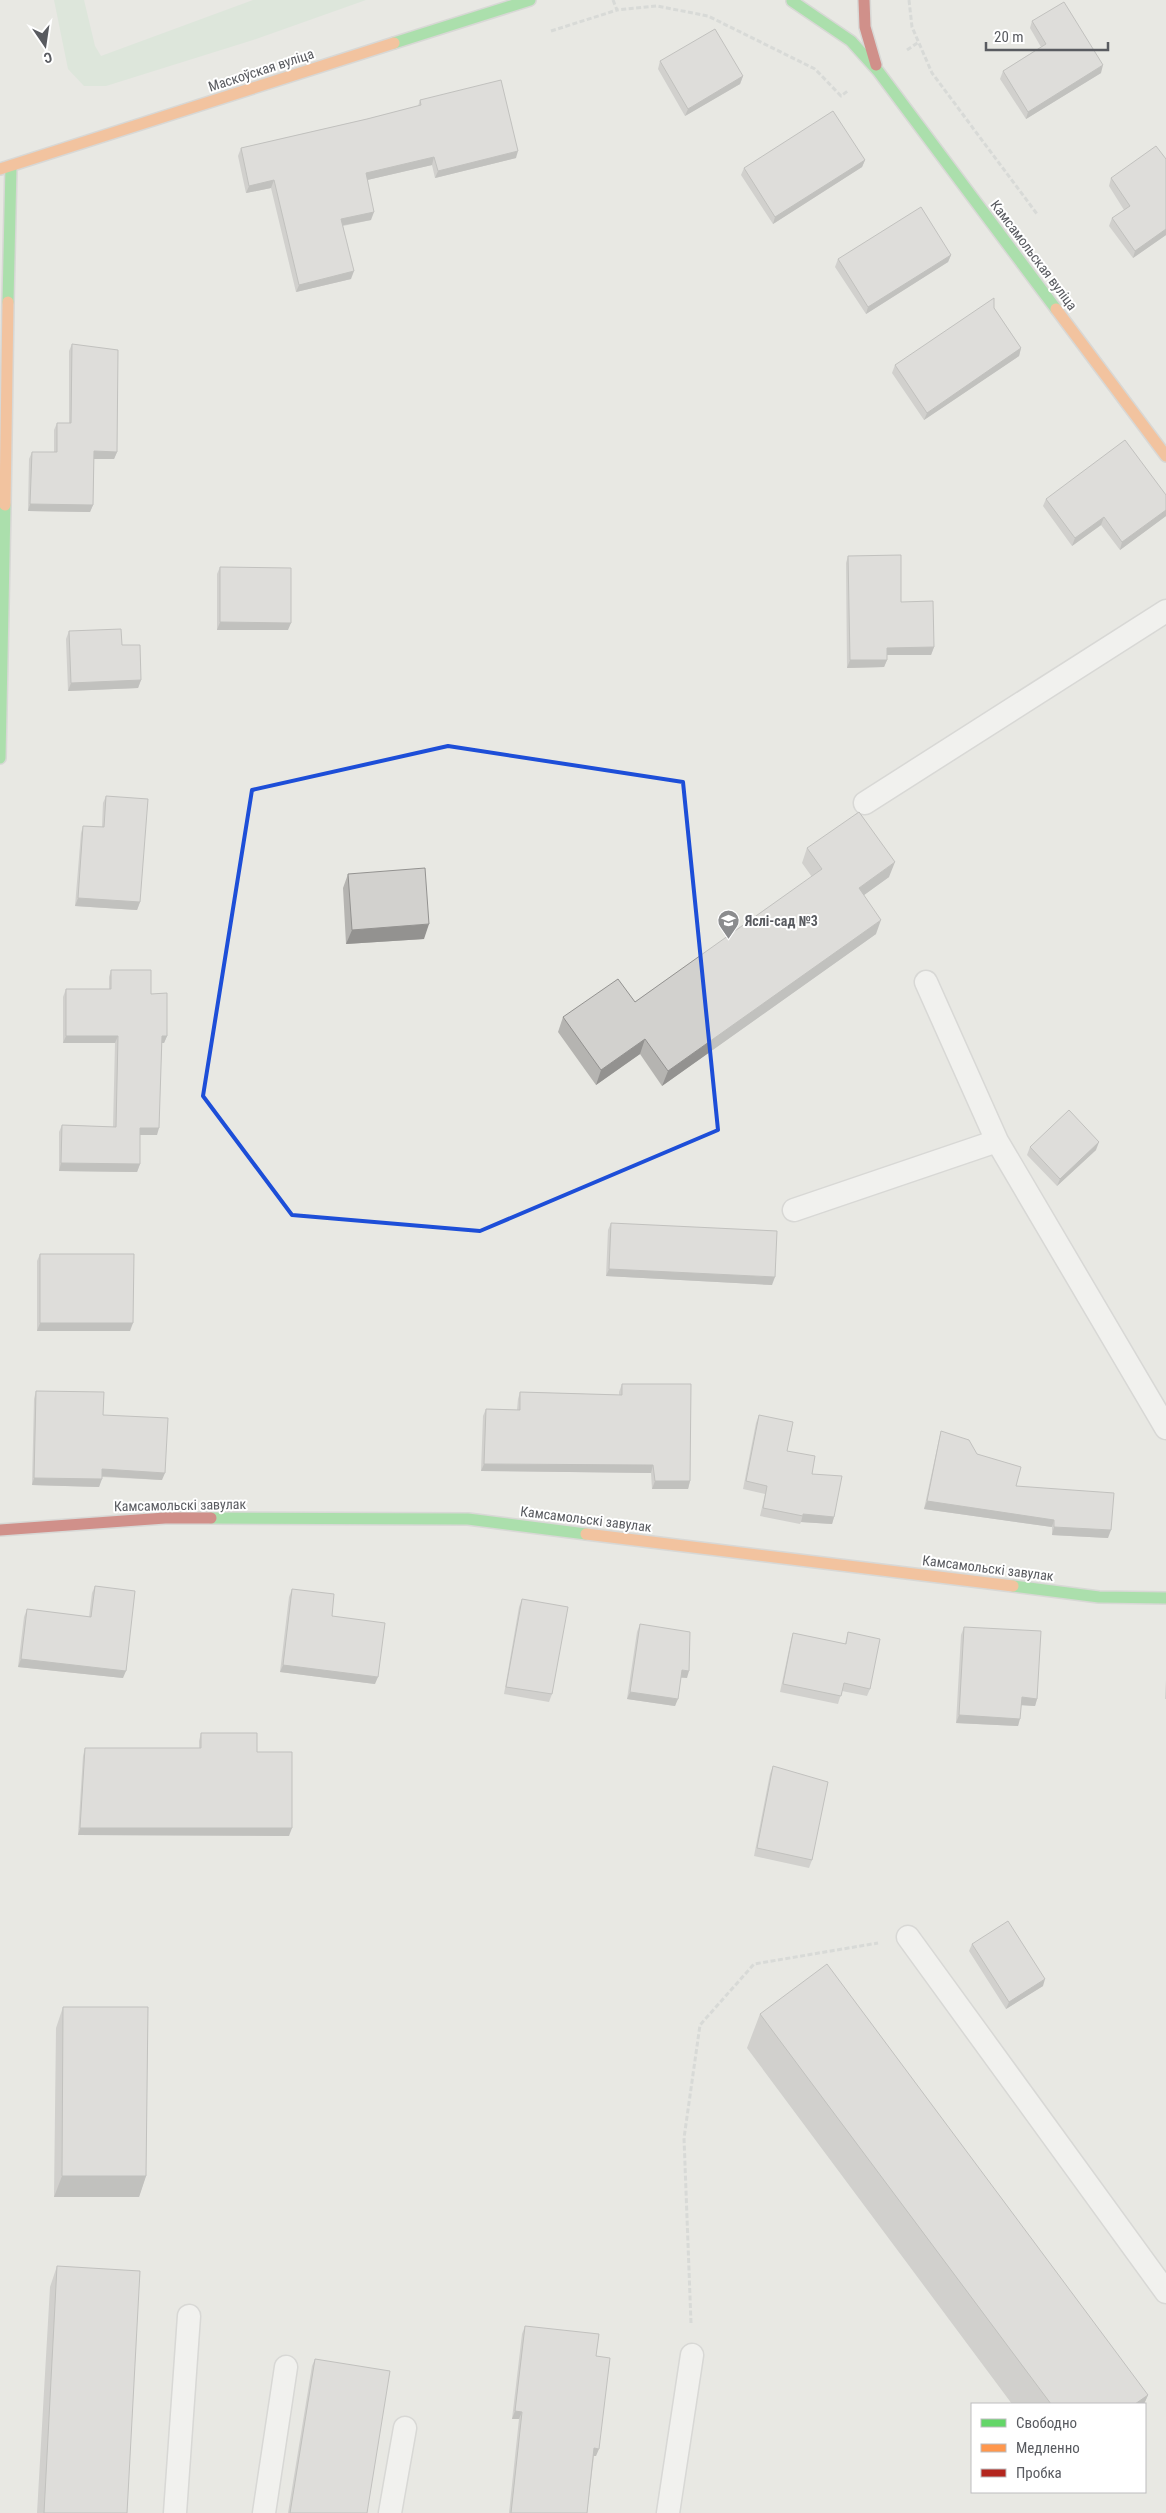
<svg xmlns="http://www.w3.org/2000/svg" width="1166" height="2513" font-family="'Roboto Condensed',sans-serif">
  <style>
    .green { fill: #d1e4d0 }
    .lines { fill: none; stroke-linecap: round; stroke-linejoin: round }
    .lane-casing { stroke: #c5c5c3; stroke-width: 25 }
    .fast-casing { stroke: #c5c5c4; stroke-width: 14 }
    .slow-casing { stroke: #c5c5c4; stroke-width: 14 }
    .jam-casing { stroke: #c5c5c4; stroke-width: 14 }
    .path { stroke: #c6cac8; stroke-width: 3; stroke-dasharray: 5 2.5; stroke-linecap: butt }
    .lane { stroke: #fcfcfb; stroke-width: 22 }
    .fast { stroke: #63d668; stroke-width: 11 }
    .slow { stroke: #ff974d; stroke-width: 11 }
    .jam { stroke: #b3261e; stroke-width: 11 }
    .wall { fill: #b5b4b1 }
    .shaded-wall { fill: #939290 }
    .building { fill: #d2d1ce; stroke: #939290 }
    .marked { fill: none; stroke: #1d4ed8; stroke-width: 4; stroke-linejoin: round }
    .labels { text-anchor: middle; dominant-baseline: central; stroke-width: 4; stroke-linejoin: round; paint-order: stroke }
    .street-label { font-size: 14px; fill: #595b60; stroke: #fff }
    .poi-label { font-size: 14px; font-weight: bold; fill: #595b60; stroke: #fff; text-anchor: start }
  </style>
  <rect width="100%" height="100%" fill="#e8e8e3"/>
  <path class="green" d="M 54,0 L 84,0 L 95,46 L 101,56 L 253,0 L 366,0 L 253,40 L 106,86 L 84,86 L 68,69 Z"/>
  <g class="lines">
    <defs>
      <path id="lane" d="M 865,803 L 1166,611
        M 926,982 L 997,1141 L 1166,1428
        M 794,1210 L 997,1141
        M 908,1937 L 1166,2292
        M 175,2513 L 189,2316
        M 264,2513 L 286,2367
        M 390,2513 L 405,2428
        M 668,2513 L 692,2355"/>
      <path id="fast" d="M 792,1 L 851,41 L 878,71 L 1056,309
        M 394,43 L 530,0
        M 8,302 L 11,166
        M 0,758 L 5,505
        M 211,1518 L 468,1519 L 586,1534
        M 1013,1586 L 1099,1597 L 1166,1598"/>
      <path id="slow" d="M 0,169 L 394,43
        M 1056,309 L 1166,456
        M 5,505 L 8,302
        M 586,1534 L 1013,1586"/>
      <path id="jam" d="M 864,0 L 865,27 L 876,65
        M 0,1530 L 165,1518 L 211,1518"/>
    </defs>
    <use href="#lane" class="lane-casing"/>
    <use href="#fast" class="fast-casing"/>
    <use href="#slow" class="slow-casing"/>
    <use href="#jam" class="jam-casing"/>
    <path class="path" d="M 613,0 L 617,10 L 657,6 L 708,16 L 815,69 L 841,96 L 849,90
      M 909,0 L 912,27 L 932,73 L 1037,214
      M 551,31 L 617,10
      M 907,50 L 919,42
      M 691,2323 L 684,2138 L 700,2025 L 754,1964 L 878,1943"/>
    <use href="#lane" class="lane"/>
    <use href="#fast" class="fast"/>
    <use href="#slow" class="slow"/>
    <use href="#jam" class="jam"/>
  </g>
  <path class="wall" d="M 1032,21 L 1101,73 L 1026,119 L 1000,79 L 1003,71 L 1041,47 L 1030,28 Z
    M 660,61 L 743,76 L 740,84 L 685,116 L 658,69 Z
    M 420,100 L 516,158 L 435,178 L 432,165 L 367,180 L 371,220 L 343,226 L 351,279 L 296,292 L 271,188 L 246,193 L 238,156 L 241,148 L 367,119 L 418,106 Z
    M 865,160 L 862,167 L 773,224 L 741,175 L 744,168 Z
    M 1111,178 L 1166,235 L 1133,258 L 1109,226 L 1112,218 L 1124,210 L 1109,186 Z
    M 951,255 L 948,262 L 866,314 L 835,267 L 838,259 Z
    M 994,308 L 1021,348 L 1019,356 L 924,420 L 892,373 L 895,365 Z
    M 72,344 L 117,452 L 114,459 L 94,459 L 93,505 L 90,512 L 28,511 L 29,459 L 32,452 L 54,452 L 54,430 L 57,423 L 69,423 L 69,351 Z
    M 1166,495 L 1166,516 L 1120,550 L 1101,525 L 1072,546 L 1043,506 L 1046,499 Z
    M 848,556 L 901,602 L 934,647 L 931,655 L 887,655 L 887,660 L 884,667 L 847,668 L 846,563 Z
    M 220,567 L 288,630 L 217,630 L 217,574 Z
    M 69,631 L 122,645 L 141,680 L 138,688 L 68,691 L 66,639 Z
    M 106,796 L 140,902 L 137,910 L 75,906 L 81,833 L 83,826 L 102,827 L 103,803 Z
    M 807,848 L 889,877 L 864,895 L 876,934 L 662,1086 L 640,1054 L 596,1085 L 558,1032 L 563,1017 L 635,1002 L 812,877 L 802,863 Z
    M 348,874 L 424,939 L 346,944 L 343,888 Z
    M 111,970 L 151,994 L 167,1036 L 164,1043 L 162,1043 L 157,1135 L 140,1135 L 140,1164 L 137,1172 L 59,1171 L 59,1132 L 62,1125 L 113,1127 L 115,1043 L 63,1043 L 63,997 L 66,989 L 109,989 L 109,977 Z
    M 1030,1147 L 1096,1150 L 1057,1186 L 1027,1155 Z
    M 611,1223 L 772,1285 L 606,1276 L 608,1230 Z
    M 40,1254 L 130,1331 L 37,1331 L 37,1261 Z
    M 622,1384 L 690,1481 L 688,1489 L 652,1489 L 651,1473 L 481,1471 L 483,1416 L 486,1409 L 517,1410 L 518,1399 L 520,1392 L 619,1395 L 619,1392 Z
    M 36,1391 L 103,1415 L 162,1480 L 102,1477 L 99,1487 L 32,1485 L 34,1399 Z
    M 759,1415 L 787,1451 L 812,1474 L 834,1517 L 832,1524 L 801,1522 L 800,1524 L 760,1516 L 765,1494 L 743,1489 L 756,1423 Z
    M 941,1431 L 977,1454 L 1016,1486 L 1108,1538 L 1052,1535 L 1052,1527 L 924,1509 L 939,1439 Z
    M 95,1586 L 123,1678 L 18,1667 L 24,1617 L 27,1609 L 89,1617 L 92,1593 Z
    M 292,1589 L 332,1616 L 375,1684 L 280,1672 L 289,1597 Z
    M 522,1599 L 552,1694 L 549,1702 L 504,1694 L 519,1607 Z
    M 640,1624 L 687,1678 L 681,1678 L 675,1706 L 627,1699 L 637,1632 Z
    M 964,1627 L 1037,1699 L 1035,1706 L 1021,1705 L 1018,1726 L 956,1723 L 961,1635 Z
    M 848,1632 L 870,1689 L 867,1696 L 842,1691 L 838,1704 L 780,1692 L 791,1640 L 793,1633 L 845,1644 Z
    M 1166,1680 L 1166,1699 L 1165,1699 Z
    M 201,1733 L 257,1752 L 289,1836 L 78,1835 L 83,1756 L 85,1748 L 199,1748 L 199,1741 Z
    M 773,1766 L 812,1860 L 809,1868 L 754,1856 L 770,1774 Z
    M 972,1944 L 1043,1986 L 1006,2009 L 969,1951 Z
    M 63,2007 L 146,2176 L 139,2197 L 54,2197 L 56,2028 Z
    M 760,2014 L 1148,2395 L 1144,2404 L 1012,2404 L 747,2048 Z
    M 57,2266 L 127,2513 L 37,2513 L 50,2287 Z
    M 525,2326 L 596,2356 L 596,2456 L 594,2456 L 587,2513 L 509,2513 L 519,2419 L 512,2419 L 522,2334 Z
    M 315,2359 L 367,2513 L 288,2513 L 312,2366 Z"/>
  <path class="shaded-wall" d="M 1103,65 L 1101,73 L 1026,119 L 1028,112 Z
    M 743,76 L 740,84 L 685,116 L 688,109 Z
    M 518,151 L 516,158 L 435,178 L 438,171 Z
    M 434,157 L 432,165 L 363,181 L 366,173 Z
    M 865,160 L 862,167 L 773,224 L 775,217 Z
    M 274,180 L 271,188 L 246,193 L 249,186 Z
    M 374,212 L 371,220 L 339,226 L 341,219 Z
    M 1166,229 L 1166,235 L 1133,258 L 1135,251 Z
    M 951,255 L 948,262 L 866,314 L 868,307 Z
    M 354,271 L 351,279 L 296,292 L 299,285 Z
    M 1021,348 L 1019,356 L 924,420 L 927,413 Z
    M 94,451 L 117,452 L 114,459 L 91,459 Z
    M 30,504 L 93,505 L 90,512 L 28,511 Z
    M 1166,510 L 1166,516 L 1120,550 L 1122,542 Z
    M 1104,517 L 1101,525 L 1072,546 L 1075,538 Z
    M 220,622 L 291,623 L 288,630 L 217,630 Z
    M 934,647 L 931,655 L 884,655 L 887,648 Z
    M 850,660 L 887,660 L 884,667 L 847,668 Z
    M 141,680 L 138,688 L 68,691 L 71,683 Z
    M 895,862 L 889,877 L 853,903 L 859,888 Z
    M 78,898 L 140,902 L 137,910 L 75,906 Z
    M 881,920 L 876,934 L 662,1086 L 668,1071 Z
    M 429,924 L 424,939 L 346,944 L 352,930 Z
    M 66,1036 L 118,1036 L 115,1043 L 63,1043 Z
    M 162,1036 L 167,1036 L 164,1043 L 159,1043 Z
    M 645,1039 L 640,1054 L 596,1085 L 601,1070 Z
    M 140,1128 L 159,1128 L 157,1135 L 138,1135 Z
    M 1099,1142 L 1096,1150 L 1057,1186 L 1060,1179 Z
    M 61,1163 L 140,1164 L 137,1172 L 59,1171 Z
    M 609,1269 L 775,1277 L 772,1285 L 606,1276 Z
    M 40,1323 L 133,1323 L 130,1331 L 37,1331 Z
    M 484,1464 L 653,1465 L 651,1473 L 481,1471 Z
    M 102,1469 L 165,1473 L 162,1480 L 99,1476 Z
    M 34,1478 L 102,1479 L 99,1487 L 32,1485 Z
    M 655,1481 L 690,1481 L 688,1489 L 652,1489 Z
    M 927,1501 L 1054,1520 L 1052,1527 L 924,1509 Z
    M 803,1514 L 834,1517 L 832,1524 L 801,1522 Z
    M 1054,1527 L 1111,1530 L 1108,1538 L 1052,1535 Z
    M 21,1659 L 126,1671 L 123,1678 L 18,1667 Z
    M 283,1665 L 378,1677 L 375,1684 L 280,1672 Z
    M 682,1670 L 689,1671 L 687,1678 L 680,1677 Z
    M 630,1692 L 678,1699 L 675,1706 L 627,1699 Z
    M 1022,1697 L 1037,1699 L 1035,1706 L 1019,1705 Z
    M 959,1715 L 1020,1719 L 1018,1726 L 956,1723 Z
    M 80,1828 L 292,1828 L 289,1836 L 78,1835 Z
    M 1045,1979 L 1043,1986 L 1006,2009 L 1009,2002 Z
    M 62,2176 L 146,2176 L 139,2197 L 54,2197 Z
    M 1148,2395 L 1144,2404 L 1135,2404 Z
    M 515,2411 L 522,2412 L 519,2419 L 512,2419 Z
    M 594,2448 L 599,2449 L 596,2456 L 592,2456 Z"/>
  <path class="building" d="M 1064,2 L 1103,65 L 1028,112 L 1003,71 L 1046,44 L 1032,21 Z
    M 715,29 L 743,76 L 688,109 L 660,61 Z
    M 501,80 L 518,151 L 438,171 L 434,157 L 366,173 L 374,212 L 341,219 L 354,271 L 299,285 L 274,180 L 249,186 L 241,148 L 367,119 L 421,105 L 420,100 Z
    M 833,111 L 865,160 L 775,217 L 744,168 Z
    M 1156,146 L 1166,159 L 1166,229 L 1135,251 L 1112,218 L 1130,206 L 1111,178 Z
    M 921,207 L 951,255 L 868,307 L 838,259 Z
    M 994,298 L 994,308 L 1021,348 L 927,413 L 895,365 Z
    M 72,344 L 118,350 L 117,452 L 94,451 L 93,505 L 30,504 L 32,452 L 57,452 L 57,423 L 71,423 Z
    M 1125,440 L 1166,495 L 1166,510 L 1122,542 L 1104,517 L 1075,538 L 1046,499 Z
    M 901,555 L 901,602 L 933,601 L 934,647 L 887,648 L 887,660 L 850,660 L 848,556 Z
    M 220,567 L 291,568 L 291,623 L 220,622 Z
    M 121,629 L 122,645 L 140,645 L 141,680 L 71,683 L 69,631 Z
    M 106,796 L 148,799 L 140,902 L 78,898 L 83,826 L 104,827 Z
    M 859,812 L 895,862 L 859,888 L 881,920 L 668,1071 L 645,1039 L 601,1070 L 563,1017 L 618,979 L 635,1002 L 822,869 L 807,848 Z
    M 425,868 L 429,924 L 352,930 L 348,874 Z
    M 111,970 L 151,970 L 151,994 L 167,993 L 167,1036 L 162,1036 L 159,1128 L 140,1128 L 140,1164 L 61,1163 L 62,1125 L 116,1127 L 118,1036 L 66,1036 L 66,989 L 111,989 Z
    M 1069,1110 L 1099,1142 L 1060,1179 L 1030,1147 Z
    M 611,1223 L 777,1231 L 775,1277 L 609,1269 Z
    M 40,1254 L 134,1254 L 133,1323 L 40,1323 Z
    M 622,1384 L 691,1384 L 690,1481 L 655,1481 L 653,1465 L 484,1464 L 486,1409 L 520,1410 L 520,1392 L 622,1395 Z
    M 36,1391 L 104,1392 L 103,1415 L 168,1418 L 165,1473 L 102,1469 L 102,1479 L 34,1478 Z
    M 759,1415 L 793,1422 L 787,1451 L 815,1456 L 812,1474 L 842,1476 L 834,1517 L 803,1514 L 803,1516 L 763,1508 L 767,1486 L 746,1481 Z
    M 941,1431 L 969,1440 L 977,1454 L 1021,1467 L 1016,1486 L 1114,1493 L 1111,1530 L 1054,1527 L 1054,1520 L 927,1501 Z
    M 95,1586 L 135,1591 L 126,1671 L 21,1659 L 27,1609 L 91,1617 Z
    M 292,1589 L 334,1594 L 332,1616 L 385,1623 L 378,1677 L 283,1665 Z
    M 522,1599 L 568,1607 L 552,1694 L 506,1687 Z
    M 640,1624 L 690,1632 L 689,1671 L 682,1670 L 678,1699 L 630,1692 Z
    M 964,1627 L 1041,1631 L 1037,1699 L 1022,1697 L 1020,1719 L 959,1715 Z
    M 848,1632 L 880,1639 L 870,1689 L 844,1683 L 841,1696 L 783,1684 L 793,1633 L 846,1644 Z
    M 201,1733 L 257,1733 L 257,1752 L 292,1752 L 292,1828 L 80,1828 L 85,1748 L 201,1748 Z
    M 773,1766 L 828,1782 L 812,1860 L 757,1848 Z
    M 1008,1921 L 1045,1979 L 1009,2002 L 972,1944 Z
    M 827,1964 L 1148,2395 L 1135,2404 L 1051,2404 L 760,2014 Z
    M 63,2007 L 148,2007 L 146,2176 L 62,2176 Z
    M 57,2266 L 140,2271 L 127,2513 L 44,2513 Z
    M 525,2326 L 599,2334 L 596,2356 L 610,2358 L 599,2449 L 594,2448 L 587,2513 L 511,2513 L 522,2412 L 515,2411 Z
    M 315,2359 L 390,2371 L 367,2513 L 290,2513 Z"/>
  <path d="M0 0H1166V2513H0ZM 448,746 L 683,782 L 718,1130 L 480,1231 L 292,1215 L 203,1096 L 252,790 Z" fill="#e8e8e3" fill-opacity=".55" fill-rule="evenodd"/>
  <path class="marked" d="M 448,746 L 683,782 L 718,1130 L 480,1231 L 292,1215 L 203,1096 L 252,790 Z"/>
  <defs>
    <symbol id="school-pin" viewBox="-11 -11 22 30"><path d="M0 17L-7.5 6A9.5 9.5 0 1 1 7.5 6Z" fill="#8b8c8e" stroke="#fff"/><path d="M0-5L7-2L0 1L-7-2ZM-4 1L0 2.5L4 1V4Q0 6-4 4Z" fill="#fff"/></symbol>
  </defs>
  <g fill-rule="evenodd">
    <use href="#school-pin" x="716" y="908" width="25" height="34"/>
  </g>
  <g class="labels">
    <g class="street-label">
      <text transform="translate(261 70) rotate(-18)">Маскоўская вуліца</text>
      <text transform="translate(1034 255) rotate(53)">Камсамольская вуліца</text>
      <text transform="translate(180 1505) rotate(-1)">Камсамольскі завулак</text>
      <text transform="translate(586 1519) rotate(7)">Камсамольскі завулак</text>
      <text transform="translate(988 1568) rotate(7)">Камсамольскі завулак</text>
    </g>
    <g class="poi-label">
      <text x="745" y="921">Яслі-сад №3</text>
    </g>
  </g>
  <rect x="971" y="2403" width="175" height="90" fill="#ffffff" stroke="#bdbdbf"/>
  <rect x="981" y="2419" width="25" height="8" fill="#63d668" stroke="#bdbdbf"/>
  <text x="1016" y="2428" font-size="15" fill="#595b60">Свободно</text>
  <rect x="981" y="2444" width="25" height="8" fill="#ff974d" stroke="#bdbdbf"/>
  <text x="1016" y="2453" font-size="15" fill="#595b60">Медленно</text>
  <rect x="981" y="2469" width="25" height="8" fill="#b3261e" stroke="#bdbdbf"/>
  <text x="1016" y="2478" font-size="15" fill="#595b60">Пробка</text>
  <g transform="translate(45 45) rotate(167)" stroke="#ffffff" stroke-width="4" paint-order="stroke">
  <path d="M0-4L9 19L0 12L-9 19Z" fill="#595b60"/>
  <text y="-8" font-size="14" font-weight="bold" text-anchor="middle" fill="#595b60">С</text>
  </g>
  <path d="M986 42v8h122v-8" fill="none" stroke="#595b60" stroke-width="2.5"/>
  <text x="994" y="42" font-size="15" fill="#595b60" stroke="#ffffff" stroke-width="4" paint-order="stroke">20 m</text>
</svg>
